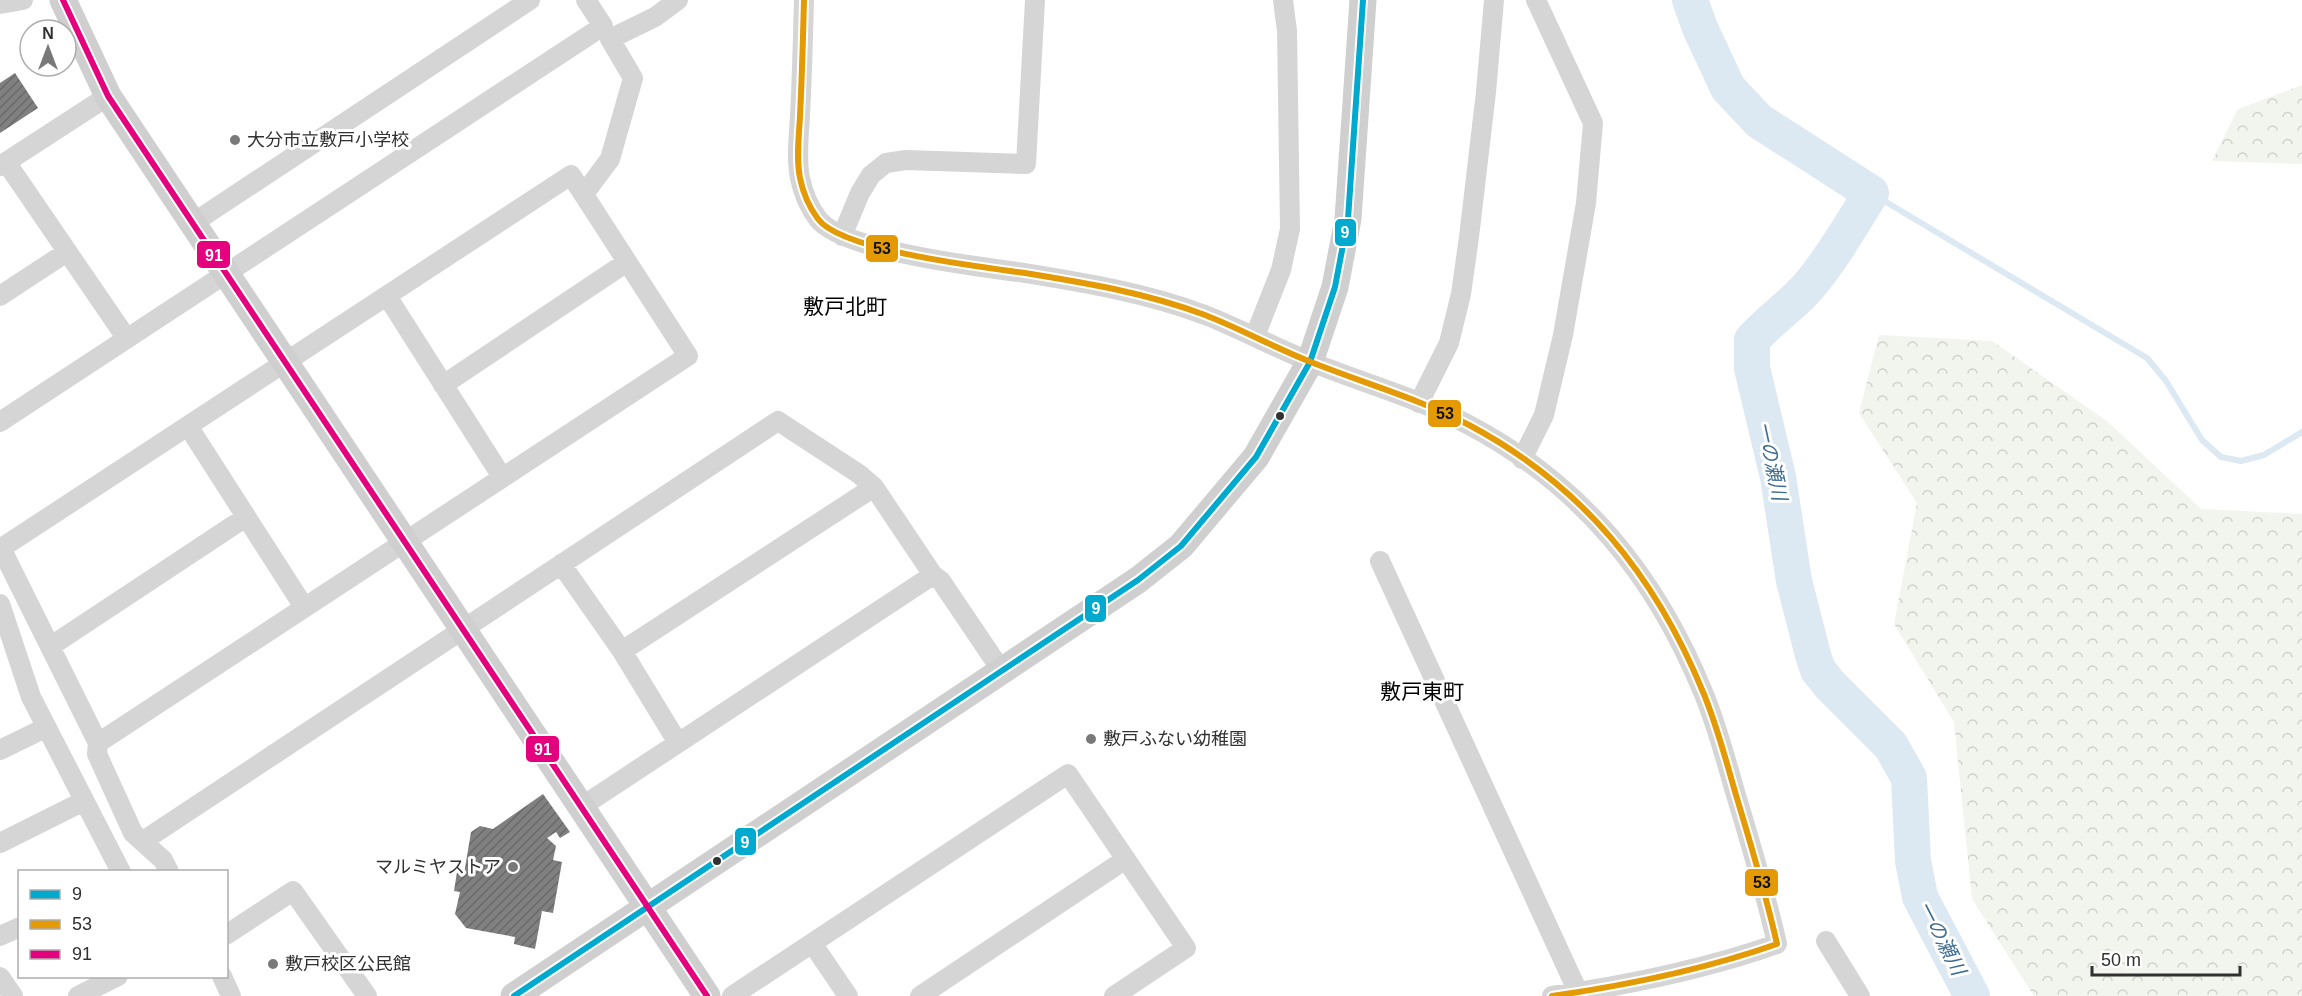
<svg xmlns="http://www.w3.org/2000/svg" width="2302" height="996" font-family="Arial,'Noto Sans JP',sans-serif">
  <style>
    .forest { fill: url(#forest-crowns) }
    .lines { fill: none; stroke-linecap: round; stroke-linejoin: round }
    .stream { stroke: #dce8f2; stroke-width: 6 }
    .river { stroke: #dce8f2; stroke-width: 36 }
    .building { fill: url(#building-hatch) }
    .street { stroke: #d5d5d5; stroke-width: 20 }
    .secondary { stroke: #cfcfcf; stroke-width: 27 }
    .bus-1-casing { stroke: #fff; stroke-width: 10 }
    .bus-2-casing { stroke: #fff; stroke-width: 10 }
    .bus-3-casing { stroke: #fff; stroke-width: 10 }
    .bus-1 { stroke: #00a9ce; stroke-width: 6 }
    .bus-2 { stroke: #e39a05; stroke-width: 6 }
    .bus-3 { stroke: #e5007d; stroke-width: 6 }
    .poi-dot { fill: #797979; stroke: #fff; stroke-width: 2 }
    .bus-dot { fill: #313131; stroke: #fff; stroke-width: 2 }
    .labels { text-anchor: middle; dominant-baseline: central; stroke-width: 6; stroke-linejoin: round; paint-order: stroke }
    .poi-label { font-size: 18px; fill: #313131; stroke: #fff; text-anchor: start }
    .water-label { font-size: 20px; font-style: italic; fill: #406e91; stroke: #fff }
    .quarter-label { font-size: 21px; fill: #000; stroke: #fff }
    .line-badge { stroke: #fff; stroke-width: 2 }
    .badge-label { font-size: 16px; text-anchor: middle; font-weight: bold; fill: #fff }
    .pale-badge-label { font-size: 16px; text-anchor: middle; font-weight: bold; fill: #111 }
  </style>
  <defs>
    <pattern id="forest-crowns" width="20" height="18" patternUnits="userSpaceOnUse" patternTransform="scale(1.5)"><rect width="20" height="18" fill="#f1f5ed"/><path d="M2 6a3 3 0 1 1 6 0M12 15a3 3 0 1 1 6 0" fill="none" stroke="#cfd2cc"/></pattern>
    <pattern id="building-hatch" width="6" height="6" patternUnits="userSpaceOnUse" patternTransform="scale(1.5)"><rect width="6" height="6" fill="#808080"/><path d="M-1 1l2-2M0 6l6-6M5 7l2-2" fill="none" stroke="#696969"/></pattern>
  </defs>
  <rect width="100%" height="100%" fill="#fff"/>
  <path class="forest" d="M 2302,85 L 2302,164 L 2212,161 L 2238,109 Z
    M 1879,335 L 1992,341 L 2108,422 L 2201,509 L 2302,514 L 2302,996 L 2034,996 L 1972,899 L 1954,722 L 1894,624 L 1917,503 L 1859,413 Z"/>
  <g class="lines">
    <path class="stream" d="M 1871,193 L 2147,358 L 2166,381 L 2202,440 L 2221,457 L 2241,461 L 2264,455 L 2302,432"/>
    <path class="river" d="M 1690,0 L 1700,28 L 1728,88 L 1759,121 L 1871,193 C 1852,224 1834,255 1812,282 C 1796,303 1770,319 1752,340 L 1752,368 L 1778,477 L 1794,581 L 1813,655 L 1818,670 L 1830,685 L 1891,746 L 1909,778 L 1913,861 L 1920,897 L 1972,996"/>
  </g>
  <path class="building" d="M 15,73 L 38,108 L 0,133 L 0,83 Z
    M 543,794 L 570,832 L 560,838 L 556,832 L 547,838 L 556,846 L 553,860 L 562,862 L 553,913 L 542,911 L 535,949 L 514,944 L 515,937 L 466,928 L 455,914 L 460,892 L 454,891 L 457,872 L 464,874 L 471,832 L 480,826 L 493,829 Z"/>
  <g class="lines">
    <path class="street" d="M 804,0 C 803,39 802,77 800,116 C 799,136 796,158 800,178 C 803,193 809,207 818,219 C 842,251 982,267 1025,273 C 1086,283 1147,293 1205,315 C 1241,329 1275,348 1311,362 C 1363,383 1418,398 1469,425 C 1582,485 1655,575 1703,692 C 1717,725 1726,761 1736,795 C 1751,845 1766,894 1777,944 C 1703,970 1629,985 1552,996
      M 0,4 L 23,0
      M 6,162 L 127,339
      M 0,166 L 108,96
      M 584,194 L 610,159 L 633,78 L 610,39 L 655,17 L 678,0
      M 193,223 L 530,0
      M 842,236 L 860,193 L 871,175 L 886,163 L 906,160 L 1026,164 L 1035,0
      M 0,296 L 67,252
      M 387,296 L 502,477
      M 1255,336 L 1281,270 L 1290,229 L 1287,31 L 1283,0
      M 443,385 L 627,262
      M 1419,403 L 1449,343 L 1461,294 L 1469,237 L 1486,92 L 1494,0
      M 0,422 L 603,26 L 586,0
      M 188,426 L 304,607
      M 1522,459 L 1544,415 L 1563,335 L 1586,203 L 1593,123 L 1536,0
      M 1,548 L 98,743 L 97,754 L 133,833 L 163,860 L 169,872
      M 0,549 L 571,175 L 688,356 L 98,743
      M 1380,561 L 1578,992
      M 561,564 L 622,651 L 678,743
      M 0,604 L 31,697 L 121,872
      M 51,646 L 246,517
      M 622,651 L 874,487
      M 0,750 L 45,728
      M 581,807 L 933,575
      M 143,841 L 778,421 L 859,474 L 874,487 L 933,575 L 941,581 L 995,661
      M 0,843 L 84,801
      M 226,935 L 293,891 L 367,996
      M 0,936 L 20,927
      M 1826,941 L 1860,996
      M 812,943 L 848,996
      M 222,976 L 231,996
      M 0,977 L 13,996
      M 78,996 L 118,976
      M 732,996 L 1068,774 L 1186,948 L 1114,996
      M 920,996 L 1126,859"/>
    <path class="secondary" d="M 63,0 L 108,96 L 707,996
      M 514,996 L 1138,580 L 1181,546 L 1256,457 L 1310,362 L 1335,287 L 1348,219 L 1363,0"/>
    <defs>
      <path id="bus-1" d="M 514,996 L 1138,580 L 1181,546 L 1256,457 L 1310,362 L 1335,287 L 1348,219 L 1363,0"/>
      <path id="bus-2" d="M 804,0 C 803,39 802,77 800,116 C 799,136 796,158 800,178 C 803,193 809,207 818,219 C 842,251 982,267 1025,273 C 1086,283 1147,293 1205,315 C 1241,329 1275,348 1311,362 C 1363,383 1418,398 1469,425 C 1582,485 1655,575 1703,692 C 1717,725 1726,761 1736,795 C 1751,845 1766,894 1777,944 C 1703,970 1629,985 1552,996"/>
      <path id="bus-3" d="M 63,0 L 108,96 L 707,996"/>
    </defs>
    <use href="#bus-1" class="bus-1-casing"/>
    <use href="#bus-2" class="bus-2-casing"/>
    <use href="#bus-3" class="bus-3-casing"/>
    <use href="#bus-1" class="bus-1"/>
    <use href="#bus-2" class="bus-2"/>
    <use href="#bus-3" class="bus-3"/>
  </g>
  <g class="poi-dot">
    <circle cx="235" cy="140" r="6"/>
    <circle cx="1091" cy="739" r="6"/>
    <circle cx="513" cy="867" r="6"/>
    <circle cx="273" cy="964" r="6"/>
  </g>
  <g class="bus-dot">
    <circle cx="1280" cy="416" r="5"/>
    <circle cx="717" cy="861" r="5"/>
  </g>
  <g class="labels">
    <g class="poi-label">
      <text x="247" y="140">大分市立敷戸小学校</text>
      <text x="1103" y="739">敷戸ふない幼稚園</text>
      <text x="501" y="867" text-anchor="end">マルミヤストア</text>
      <text x="285" y="964">敷戸校区公民館</text>
    </g>
    <g class="water-label">
      <text transform="translate(1772 461) rotate(78)">一の瀬川</text>
      <text transform="translate(1942 938) rotate(63)">一の瀬川</text>
    </g>
    <g class="quarter-label">
      <text x="845" y="306">敷戸北町</text>
      <text x="1422" y="691">敷戸東町</text>
    </g>
  </g>
  <g class="line-badge">
    <rect x="1334" y="218" width="23" height="29" rx="6" fill="#00a9ce"/>
    <rect x="865" y="234" width="34" height="29" rx="6" fill="#e39a05"/>
    <rect x="196" y="240" width="35" height="29" rx="6" fill="#e5007d"/>
    <rect x="1427" y="399" width="35" height="29" rx="6" fill="#e39a05"/>
    <rect x="1084" y="594" width="23" height="29" rx="6" fill="#00a9ce"/>
    <rect x="525" y="735" width="35" height="28" rx="6" fill="#e5007d"/>
    <rect x="734" y="827" width="23" height="29" rx="6" fill="#00a9ce"/>
    <rect x="1744" y="868" width="35" height="29" rx="6" fill="#e39a05"/>
  </g>
  <g class="badge-label">
    <text x="1345" y="238">9</text>
    <text x="214" y="261">91</text>
    <text x="1096" y="614">9</text>
    <text x="543" y="755">91</text>
    <text x="745" y="848">9</text>
  </g>
  <g class="pale-badge-label">
    <text x="882" y="254">53</text>
    <text x="1445" y="419">53</text>
    <text x="1762" y="888">53</text>
  </g>
  <rect x="18" y="870" width="210" height="108" fill="#ffffff" stroke="#adadad" stroke-width="1.5"/>
  <rect x="30" y="890" width="30" height="9" fill="#00a9ce" stroke="#adadad" stroke-width="1.5"/>
  <text x="72" y="900" font-size="18" fill="#313131">9</text>
  <rect x="30" y="920" width="30" height="9" fill="#e39a05" stroke="#adadad" stroke-width="1.5"/>
  <text x="72" y="930" font-size="18" fill="#313131">53</text>
  <rect x="30" y="950" width="30" height="9" fill="#e5007d" stroke="#adadad" stroke-width="1.5"/>
  <text x="72" y="960" font-size="18" fill="#313131">91</text>
  <g transform="translate(48 48)"><circle r="28" fill="#ffffff" stroke="#adadad" stroke-width="1.5"/>
  <path d="M0-4.5L10 22L0 15L-10 22Z" fill="#797979"/>
  <text y="-9" font-size="16" font-weight="bold" text-anchor="middle" fill="#313131">N</text>
  </g>
  <path d="M2092 966v9h148v-9" fill="none" stroke="#313131" stroke-width="3"/>
  <text x="2101" y="966" font-size="18" fill="#313131" stroke="#ffffff" stroke-width="4.5" paint-order="stroke">50 m</text>
</svg>
